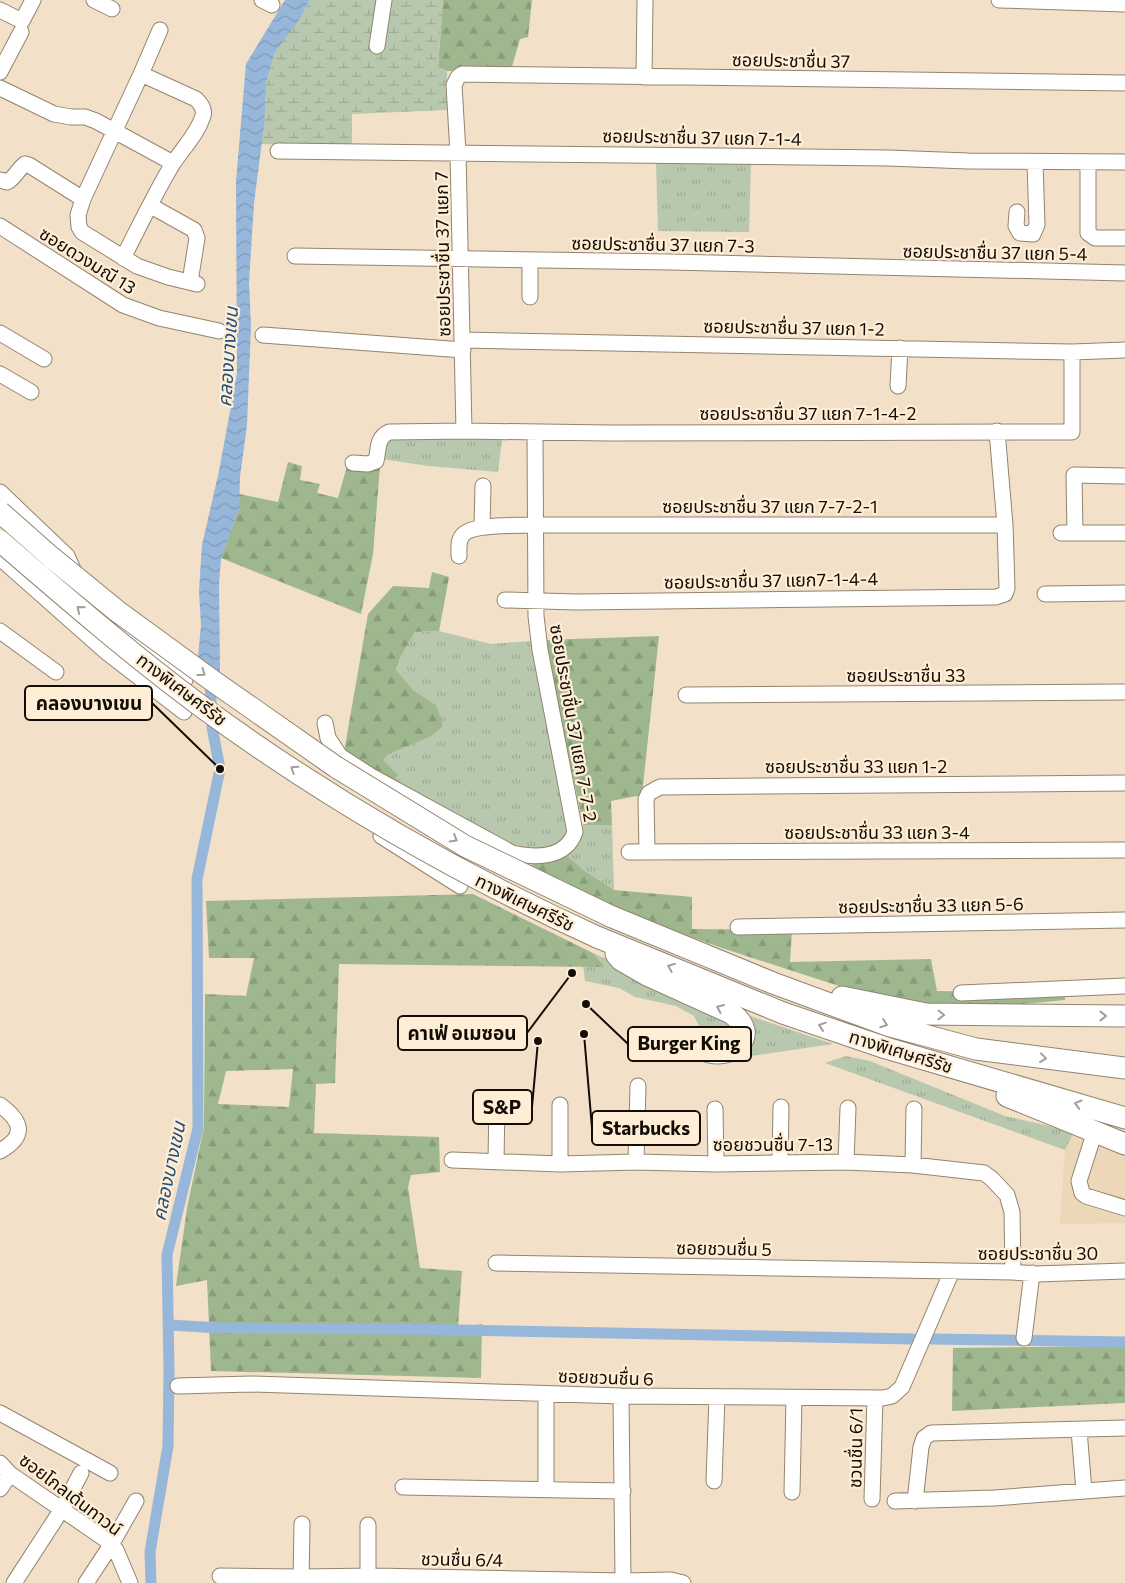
<svg xmlns="http://www.w3.org/2000/svg" width="1125" height="1583" font-family="Commissioner,'Noto Sans Thai',sans-serif">
  <style>
    .built { fill: #ecd7b9 }
    .grass { fill: url(#grass-tufts) }
    .forest { fill: url(#forest-firs); fill-rule: evenodd }
    .wetland { fill: url(#wetland-marsh) }
    .water { fill: url(#water-waves) }
    .lines { fill: none; stroke-linecap: round; stroke-linejoin: round }
    .canal { stroke: #96b6da; stroke-width: 11 }
    .minor-casing { stroke: #93846e; stroke-width: 17 }
    .highway-casing { stroke: #93846e; stroke-width: 23 }
    .minor { stroke: #fff; stroke-width: 15 }
    .highway { stroke: #fff; stroke-width: 21 }
    .highway-bridge-casing { stroke: #93846e; stroke-width: 23; stroke-linecap: butt }
    .highway-bridge { stroke: #fff; stroke-width: 21 }
    .oneway { stroke: #a19e9b }
    .labels { text-anchor: middle; dominant-baseline: central; stroke-width: 4.5; stroke-linejoin: round; paint-order: stroke }
    .street-label { font-size: 18px; fill: #130d06; stroke: #ffeed6 }
    .water-label { font-size: 19px; font-style: italic; fill: #234f7e; stroke: #ffeed6 }
    .leader { fill: none; stroke: #130d06; stroke-width: 2 }
    .callout-dot { fill: #130d06; stroke: #ffeed6; stroke-width: 2 }
    .callout { fill: #ffeed6; stroke: #130d06; stroke-width: 2 }
    .callout-label { font-size: 19px; text-anchor: middle; font-weight: bold; fill: #130d06 }
  </style>
  <defs>
    <pattern id="grass-tufts" width="24" height="20" patternUnits="userSpaceOnUse" patternTransform="scale(1.25)"><rect width="24" height="20" fill="#b8c8ae"/><path d="M3 7l-1-3M5 7V3M7 7l1-3M15 17l-1-3M17 17v-4M19 17l1-3" fill="none" stroke="#9dab94"/></pattern>
    <pattern id="forest-firs" width="22" height="20" patternUnits="userSpaceOnUse" patternTransform="scale(1.25)"><rect width="22" height="20" fill="#9eb78e"/><path d="M5 1l3.5 6h-7zM16 11l3.5 6h-7z" fill="#879c79"/></pattern>
    <pattern id="wetland-marsh" width="20" height="14" patternUnits="userSpaceOnUse" patternTransform="scale(1.25)"><rect width="20" height="14" fill="#b8c8ae"/><path d="M1 5h8M5 5V1M11 12h8M15 12V8" fill="none" stroke="#9dab94"/></pattern>
    <pattern id="water-waves" width="16" height="10" patternUnits="userSpaceOnUse" patternTransform="scale(1.25)"><rect width="16" height="10" fill="#96b6da"/><path d="M0 5q4-4 8 0t8 0" fill="none" stroke="#809bba"/></pattern>
  </defs>
  <rect width="100%" height="100%" fill="#f2e0c9"/>
  <path class="built" d="M 1073,1134 L 1125,1156 L 1125,1223 L 1060,1224 L 1065,1150 Z"/>
  <path class="grass" d="M 656,162 L 751,163 L 749,232 L 658,231 Z
    M 387,437 L 502,440 L 498,472 L 428,466 L 382,459 Z
    M 439,631 L 491,644 L 531,641 L 568,836 L 558,845 L 524,852 L 392,781 L 383,760 L 389,754 L 430,737 L 436,705 L 413,690 L 396,671 L 401,656 L 415,632 Z
    M 583,825 L 612,825 L 614,890 L 585,871 L 566,855 L 576,847 Z
    M 593,953 L 723,1013 L 729,1028 L 719,1040 L 709,1038 L 700,1028 L 694,1016 L 676,1006 L 635,997 L 619,988 L 585,981 L 583,966 L 605,967 Z
    M 750,1016 L 833,1044 L 758,1055 L 732,1057 L 753,1025 Z
    M 846,1056 L 870,1061 L 1005,1116 L 1054,1127 L 1073,1134 L 1065,1150 L 825,1063 Z"/>
  <path class="forest" d="M 443,0 L 532,0 L 528,37 L 520,39 L 511,70 L 447,71 L 438,67 Z
    M 288,462 L 302,466 L 300,480 L 320,484 L 317,493 L 338,498 L 347,466 L 380,466 L 373,554 L 361,614 L 221,558 L 239,508 L 239,494 L 278,502 Z
    M 432,572 L 449,577 L 439,631 L 415,632 L 401,656 L 396,670 L 413,690 L 436,705 L 443,726 L 430,737 L 389,754 L 383,760 L 398,775 L 392,781 L 344,752 L 368,614 L 393,586 L 429,588 Z
    M 659,636 L 642,795 L 611,801 L 612,825 L 583,825 L 545,640 Z
    M 566,855 L 585,871 L 614,890 L 692,897 L 692,929 L 792,930 L 790,962 L 931,959 L 937,991 L 1065,993 L 1065,1000 L 970,1009 L 879,999 L 722,948 L 650,922 L 576,889 L 530,865 Z
    M 473,894 L 593,953 L 605,967 L 339,964 L 335,1083 L 316,1084 L 314,1133 L 439,1137 L 440,1172 L 411,1175 L 408,1187 L 420,1268 L 462,1271 L 458,1327 L 482,1324 L 481,1378 L 211,1371 L 207,1280 L 176,1286 L 187,1208 L 204,1127 L 205,994 L 246,996 L 254,958 L 209,958 L 206,901 ZM 293,1069 L 289,1107 L 218,1104 L 226,1071 Z
    M 1125,1346 L 1125,1403 L 952,1411 L 953,1348 Z"/>
  <path class="wetland" d="M 310,0 L 378,0 L 370,47 L 389,0 L 443,0 L 438,67 L 447,71 L 447,110 L 352,114 L 352,146 L 261,144 L 266,83 L 275,52 L 296,23 Z"/>
  <path class="water" d="M 285,0 L 310,0 L 297,23 L 275,52 L 266,83 L 264,126 L 254,203 L 249,282 L 251,326 L 247,425 L 240,477 L 239,508 L 221,559 L 219,584 L 220,674 L 198,657 L 201,625 L 199,591 L 202,545 L 219,471 L 237,373 L 236,181 L 246,64 Z"/>
  <g class="lines">
    <path class="canal" d="M 169,1325 L 221,1328 L 407,1329 L 913,1339
      M 932,1339 L 1125,1342
      M 151,1583 L 150,1552 L 168,1446 L 169,1370 L 167,1255 L 198,1128 L 197,879 L 220,769 L 212,727 L 210,677"/>
    <defs>
      <path id="minor" d="M 94,0 L 112,9
        M 262,0 L 272,5
        M 999,0 L 1125,4
        M 0,10 L 22,21 L 33,0
        M 160,30 L 141,74 L 83,199 L 78,215 L 79,227 L 82,232 L 137,266 L 168,277 L 197,284
        M 377,46 L 384,0
        M 0,72 L 21,32
        M 644,77 L 645,0
        M 0,88 L 54,114 L 71,117 L 85,117 L 96,121 L 173,163
        M 278,151 L 888,158 L 968,161 L 1125,162
        M 1088,162 L 1088,233 L 1095,238 L 1125,238
        M 0,180 L 7,182 C 15,178 18,169 25,164 L 29,165 L 83,199
        M 151,206 L 194,230 L 197,238 L 190,282
        M 1017,212 L 1016,226 L 1020,233 L 1033,234 L 1037,225 L 1035,162
        M 0,226 L 123,305 L 159,318 L 219,331
        M 295,256 L 671,262 L 1125,273
        M 123,258 C 139,227 154,195 172,165 C 182,149 197,135 203,116 C 205,109 201,104 196,99 L 141,74
        M 530,260 L 530,297
        M 0,333 L 44,359
        M 263,335 L 463,350
        M 463,340 L 1072,352 L 1125,350
        M 0,374 L 31,392
        M 898,386 L 900,348
        M 464,431 L 458,153 L 454,85 L 458,77 L 462,74 L 1125,83
        M 353,463 L 368,464 L 376,461 C 379,450 376,438 389,432 L 464,431 L 609,433 L 1072,432 L 1072,352
        M 0,492 L 67,556 L 75,574
        M 482,527 L 483,486
        M 1061,533 L 1125,533
        M 1075,533 L 1074,475 L 1125,476
        M 459,556 C 459,549 458,541 462,536 C 470,523 520,526 536,525 L 1005,525
        M 0,558 L 105,651 L 184,712
        M 1045,594 L 1125,593
        M 505,600 L 576,602 L 996,597 L 1005,594 L 1007,588 L 1005,525 L 997,431
        M 111,618 L 185,680
        M 0,631 L 56,672
        M 686,695 L 1125,692
        M 325,723 L 328,738 L 340,756 L 371,776 L 512,853 C 535,858 566,859 575,832 L 540,650 L 536,616 L 535,433
        M 381,836 L 460,886
        M 629,852 L 1125,850
        M 647,852 L 646,799 L 649,793 L 660,787 L 1125,783
        M 738,927 L 1125,920
        M 961,993 L 1125,986
        M 0,1105 C 22,1121 27,1136 0,1151
        M 715,1109 L 716,1164
        M 1095,1131 L 1079,1181 L 1082,1193 L 1086,1196 L 1125,1208
        M 452,1160 L 560,1164 L 636,1162 L 716,1164 L 846,1162 L 913,1165 L 984,1173 L 992,1179 L 1007,1195 L 1012,1212 L 1013,1272
        M 496,1161 L 497,1102
        M 636,1162 L 638,1086
        M 846,1162 L 848,1108
        M 780,1163 L 781,1107
        M 560,1164 L 560,1105
        M 913,1165 L 914,1109
        M 496,1263 L 1013,1272 L 1036,1274 L 1125,1271
        M 1024,1338 L 1032,1273
        M 178,1386 L 251,1384 L 621,1396 L 883,1398 L 892,1396 L 902,1387 L 952,1271
        M 621,1396 L 623,1581
        M 0,1413 L 110,1473
        M 1079,1430 L 1084,1491
        M 0,1463 L 10,1474 L 105,1539 L 116,1550 L 130,1583
        M 714,1481 L 717,1397
        M 403,1487 L 623,1491
        M 546,1488 L 546,1394
        M 0,1489 L 10,1474
        M 792,1492 L 794,1398
        M 872,1499 L 875,1398
        M 895,1501 L 994,1498 L 1125,1488
        M 915,1501 L 921,1447 L 924,1438 L 931,1433 L 1125,1428
        M 368,1525 L 368,1575
        M 220,1576 L 301,1577 L 374,1576 L 623,1581 L 671,1580 L 683,1583
        M 14,1583 L 62,1509 L 81,1473
        M 86,1583 L 111,1545 L 136,1501
        M 301,1583 L 302,1524"/>
      <path id="highway" d="M 610,916 L 773,983 L 887,1025 L 976,1049 L 1125,1068
        M 597,937 L 783,1013 L 886,1048 L 1125,1118
        M 616,954 L 621,960 L 647,975 L 731,1013 C 763,1036 730,1062 704,1050
        M 842,997 L 926,1014 L 1125,1016
        M 1007,1096 L 1125,1144"/>
    </defs>
    <use href="#minor" class="minor-casing"/>
    <use href="#highway" class="highway-casing"/>
    <use href="#minor" class="minor"/>
    <use href="#highway" class="highway"/>
    <defs>
      <path id="highway-bridge" d="M 0,512 L 51,557 L 117,611 L 213,681 L 336,767 L 465,846 L 610,916
        M 0,541 C 66,598 132,655 202,707 C 325,797 458,874 597,937"/>
    </defs>
    <use href="#highway-bridge" class="highway-bridge-casing"/>
    <use href="#highway-bridge" class="highway-bridge"/>
  </g>
  <defs><path id="oneway-chevron" d="M-2-3.5L2.5 0L-2 3.5" fill="none" stroke-width="1.6" stroke-linecap="round" stroke-linejoin="round" transform="scale(1.25)"/></defs>
  <g class="oneway">
    <use href="#oneway-chevron" transform="translate(80 609) rotate(-140)"/>
    <use href="#oneway-chevron" transform="translate(202 673) rotate(36)"/>
    <use href="#oneway-chevron" transform="translate(294 769) rotate(-147)"/>
    <use href="#oneway-chevron" transform="translate(454 839) rotate(31)"/>
    <use href="#oneway-chevron" transform="translate(671 967) rotate(-158)"/>
    <use href="#oneway-chevron" transform="translate(720 1008) rotate(-156)"/>
    <use href="#oneway-chevron" transform="translate(941 1015) rotate(1)"/>
    <use href="#oneway-chevron" transform="translate(1103 1016)"/>
    <use href="#oneway-chevron" transform="translate(884 1024) rotate(19)"/>
    <use href="#oneway-chevron" transform="translate(822 1026) rotate(-162)"/>
    <use href="#oneway-chevron" transform="translate(1043 1058) rotate(7)"/>
    <use href="#oneway-chevron" transform="translate(1078 1104) rotate(-164)"/>
  </g>
  <g class="labels">
    <g class="street-label">
      <text transform="translate(791 60) rotate(1)">ซอยประชาชื่น 37</text>
      <text transform="translate(702 137) rotate(1)">ซอยประชาชื่น 37 แยก 7-1-4</text>
      <text transform="translate(663 244) rotate(1)">ซอยประชาชื่น 37 แยก 7-3</text>
      <text transform="translate(995 252) rotate(1)">ซอยประชาชื่น 37 แยก 5-4</text>
      <text transform="translate(442 254) rotate(-91)">ซอยประชาชื่น 37 แยก 7</text>
      <text transform="translate(88 260) rotate(32)">ซอยดวงมณี 13</text>
      <text transform="translate(794 327) rotate(1)">ซอยประชาชื่น 37 แยก 1-2</text>
      <text x="808" y="413">ซอยประชาชื่น 37 แยก 7-1-4-2</text>
      <text x="770" y="506">ซอยประชาชื่น 37 แยก 7-7-2-1</text>
      <text transform="translate(771 580) rotate(-1)">ซอยประชาชื่น 37 แยก7-1-4-4</text>
      <text x="906" y="675">ซอยประชาชื่น 33</text>
      <text transform="translate(182 689) rotate(37)">ทางพิเศษศรีรัช</text>
      <text transform="translate(574 723) rotate(80)">ซอยประชาชื่น 37 แยก 7-7-2</text>
      <text x="856" y="766">ซอยประชาชื่น 33 แยก 1-2</text>
      <text x="877" y="832">ซอยประชาชื่น 33 แยก 3-4</text>
      <text transform="translate(525 902) rotate(26)">ทางพิเศษศรีรัช</text>
      <text transform="translate(931 905) rotate(-1)">ซอยประชาชื่น 33 แยก 5-6</text>
      <text transform="translate(901 1051) rotate(17)">ทางพิเศษศรีรัช</text>
      <text x="773" y="1144">ซอยชวนชื่น 7-13</text>
      <text transform="translate(724 1248) rotate(1)">ซอยชวนชื่น 5</text>
      <text x="1038" y="1253">ซอยประชาชื่น 30</text>
      <text transform="translate(606 1377) rotate(2)">ซอยชวนชื่น 6</text>
      <text transform="translate(855 1448) rotate(-89)">ชวนชื่น 6/1</text>
      <text transform="translate(71 1494) rotate(37)">ซอยโกลเด้นทาวน์</text>
      <text transform="translate(462 1559) rotate(1)">ชวนชื่น 6/4</text>
    </g>
    <g class="water-label">
      <text transform="translate(227 357) rotate(-86)">คลองบางเขน</text>
      <text transform="translate(168 1171) rotate(-78)">คลองบางเขน</text>
    </g>
  </g>
  <path class="leader" d="M220 769L152 703M572 973L527 1033M586 1004L628 1044M538 1041L532 1107M584 1034L592 1128"/>
  <g class="callout-dot">
    <circle cx="220" cy="769" r="5"/>
    <circle cx="572" cy="973" r="5"/>
    <circle cx="586" cy="1004" r="5"/>
    <circle cx="538" cy="1041" r="5"/>
    <circle cx="584" cy="1034" r="5"/>
  </g>
  <g class="callout">
    <rect x="25" y="686" width="127" height="34" rx="5"/>
    <rect x="398" y="1016" width="129" height="34" rx="5"/>
    <rect x="628" y="1027" width="123" height="34" rx="5"/>
    <rect x="473" y="1090" width="59" height="34" rx="5"/>
    <rect x="592" y="1111" width="108" height="34" rx="5"/>
  </g>
  <g class="callout-label">
    <text x="89" y="710">คลองบางเขน</text>
    <text x="462" y="1040">คาเฟ่ อเมซอน</text>
    <text x="689" y="1050">Burger King</text>
    <text x="502" y="1114">S&amp;P</text>
    <text x="646" y="1135">Starbucks</text>
  </g>
</svg>
